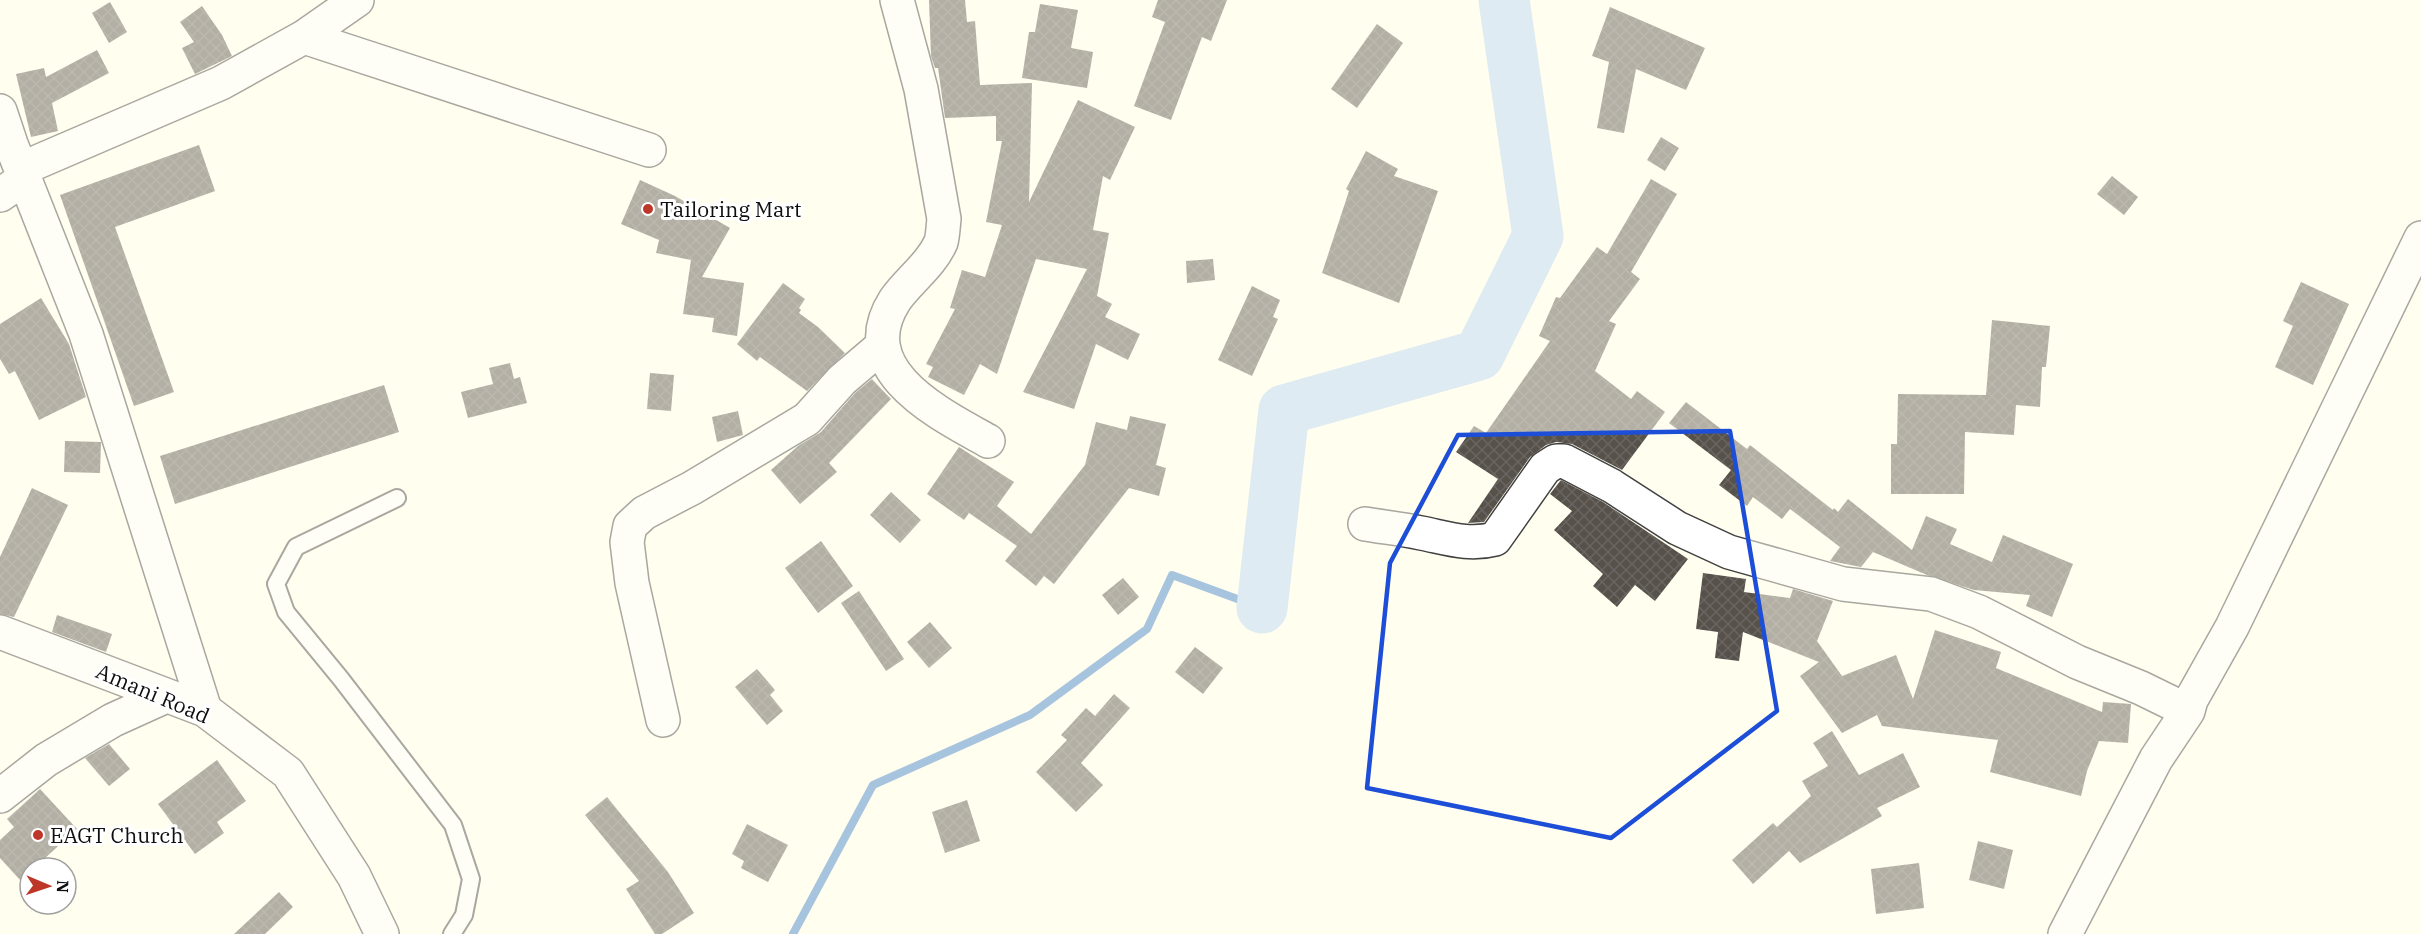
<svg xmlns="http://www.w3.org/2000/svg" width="2421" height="934" font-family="'IBM Plex Serif',serif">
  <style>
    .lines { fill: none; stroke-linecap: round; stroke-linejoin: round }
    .stream { stroke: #3d7ecc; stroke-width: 8 }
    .river { stroke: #b5d4f5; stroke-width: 51 }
    .building { fill: url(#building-cross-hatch) }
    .lane-casing { stroke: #414141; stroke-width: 20 }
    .street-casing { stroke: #414141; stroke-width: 36 }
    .lane { stroke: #fff; stroke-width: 16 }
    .street { stroke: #fff; stroke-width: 33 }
    .marked { fill: none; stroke: #1d4ed8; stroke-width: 4.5; stroke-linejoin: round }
    .poi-dot { fill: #bd3627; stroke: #fff; stroke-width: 2 }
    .labels { text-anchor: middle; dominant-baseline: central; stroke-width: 6; stroke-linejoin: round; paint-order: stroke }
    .poi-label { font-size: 21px; fill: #0e0e0e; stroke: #fff; text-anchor: start }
    .street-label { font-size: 21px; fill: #0e0e0e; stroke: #fff }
  </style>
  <defs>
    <pattern id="building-cross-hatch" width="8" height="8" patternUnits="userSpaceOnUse" patternTransform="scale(1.5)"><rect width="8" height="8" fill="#57514b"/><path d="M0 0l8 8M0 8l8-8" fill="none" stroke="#6a6561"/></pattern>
  </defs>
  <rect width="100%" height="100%" fill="#fffeef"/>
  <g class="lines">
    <path class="stream" d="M 793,934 L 873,785 L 1030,715 L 1147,629 L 1172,575 L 1262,608"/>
    <path class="river" d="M 1262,608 L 1284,410 L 1479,355 L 1538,236 L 1504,0"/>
  </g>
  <path class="building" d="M 929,0 L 965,0 L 967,22 L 975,21 L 980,85 L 1032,83 L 1029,202 L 1078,100 L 1135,127 L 1110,180 L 1103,176 L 1093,230 L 1109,233 L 1097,296 L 1112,304 L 1105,317 L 1140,334 L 1128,360 L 1096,344 L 1074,409 L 1023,392 L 1087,269 L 1036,259 L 997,374 L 980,364 L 964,395 L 928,377 L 933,367 L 926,364 L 955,309 L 950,308 L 962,270 L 985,277 L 1002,225 L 986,222 L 1002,141 L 996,141 L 996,116 L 945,118 L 938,68 L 935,68 L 931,56 Z
    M 1158,0 L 1227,0 L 1211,41 L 1202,37 L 1171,120 L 1134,106 L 1165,22 L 1152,17 Z
    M 110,2 L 127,32 L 109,43 L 92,13 Z
    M 1040,4 L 1078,10 L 1071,48 L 1093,52 L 1087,88 L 1022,78 L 1029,32 L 1035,32 Z
    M 202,6 L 222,35 L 232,56 L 195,74 L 182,48 L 194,42 L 180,22 Z
    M 1610,7 L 1705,48 L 1686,90 L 1636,69 L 1624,133 L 1597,128 L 1609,62 L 1592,56 Z
    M 1377,24 L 1403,43 L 1357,108 L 1331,89 Z
    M 97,50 L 109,73 L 52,103 L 58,131 L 31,137 L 16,74 L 44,68 L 46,77 Z
    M 1661,137 L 1679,148 L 1665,171 L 1647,160 Z
    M 199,145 L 215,191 L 115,227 L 174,392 L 134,406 L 60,195 Z
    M 1366,151 L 1398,169 L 1394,176 L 1438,191 L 1399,303 L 1322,273 L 1349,191 L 1346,189 Z
    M 2112,176 L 2138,197 L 2124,215 L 2097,194 Z
    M 1651,179 L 1677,194 L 1631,272 L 1640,279 L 1609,321 L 1616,324 L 1595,371 L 1631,399 L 1637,391 L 1665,412 L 1622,470 L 1572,444 L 1556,442 L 1546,445 L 1530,457 L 1484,522 L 1468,523 L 1498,479 L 1456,452 L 1474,426 L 1486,433 L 1550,341 L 1539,336 L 1556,297 L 1560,298 L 1597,247 L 1607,254 Z
    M 640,180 L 675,196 L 730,228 L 702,277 L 744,283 L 737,336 L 712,332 L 714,318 L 683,314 L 691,260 L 656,253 L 659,240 L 621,224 Z
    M 1213,259 L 1215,280 L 1187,283 L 1186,261 Z
    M 2301,282 L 2349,304 L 2313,385 L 2275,367 L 2293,326 L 2283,321 Z
    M 783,283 L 805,299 L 799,308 L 801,310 L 799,313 L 818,327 L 845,353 L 807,391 L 760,357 L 757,361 L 737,344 Z
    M 1252,286 L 1280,300 L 1273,317 L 1278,319 L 1252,376 L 1218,360 Z
    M 41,298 L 69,344 L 86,397 L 39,420 L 15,371 L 9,374 L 0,359 L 0,324 Z
    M 1992,320 L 2050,326 L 2046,367 L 2042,367 L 2040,407 L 2016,405 L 2014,435 L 1965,432 L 1964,494 L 1891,494 L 1891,444 L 1897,444 L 1898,394 L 1986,395 Z
    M 510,363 L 514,379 L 520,377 L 527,403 L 468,418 L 461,392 L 493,384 L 489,368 Z
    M 650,373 L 674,375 L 671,411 L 647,409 Z
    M 872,379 L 891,399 L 829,463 L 837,472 L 800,504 L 771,470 L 798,446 L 821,432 L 855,393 Z
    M 384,385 L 399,432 L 175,504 L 160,456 Z
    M 1686,402 L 1747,449 L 1750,445 L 1833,510 L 1834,508 L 1838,512 L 1848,499 L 1912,550 L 1926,516 L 1957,529 L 1950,544 L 1992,562 L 2003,535 L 2073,564 L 2052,617 L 2026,606 L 2030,595 L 1974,590 L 1927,575 L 1873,552 L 1861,567 L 1830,561 L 1840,547 L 1790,509 L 1782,519 L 1753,497 L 1747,506 L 1719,485 L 1731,470 L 1669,423 Z
    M 738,411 L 743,435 L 717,442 L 712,417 Z
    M 1130,416 L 1166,424 L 1156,465 L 1166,468 L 1159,496 L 1129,488 L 1054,584 L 1044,576 L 1036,586 L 1005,561 L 1017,546 L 969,513 L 964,520 L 927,494 L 959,447 L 1014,482 L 997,506 L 1031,534 L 1085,465 L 1096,422 L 1127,430 Z
    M 65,441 L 101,442 L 100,473 L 64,472 Z
    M 1561,480 L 1603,502 L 1688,559 L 1655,601 L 1635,585 L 1617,607 L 1593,586 L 1603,574 L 1554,530 L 1572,511 L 1550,494 Z
    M 32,488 L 68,505 L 14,617 L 0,614 L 0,557 Z
    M 891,492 L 921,520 L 900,543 L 870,515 Z
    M 821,541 L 853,586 L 818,613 L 785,568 Z
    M 1703,573 L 1746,579 L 1744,592 L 1790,598 L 1793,589 L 1833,601 L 1817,641 L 1842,676 L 1896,655 L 1913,699 L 1935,630 L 2001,652 L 1996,668 L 2102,712 L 2103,702 L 2131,704 L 2128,743 L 2099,741 L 2087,771 L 2081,796 L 1990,772 L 1998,740 L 1882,726 L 1877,715 L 1842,733 L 1800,676 L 1819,662 L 1743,632 L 1739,661 L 1715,658 L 1718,632 L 1696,629 Z
    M 1123,578 L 1139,597 L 1118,615 L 1102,595 Z
    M 859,591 L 904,659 L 886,671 L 841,603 Z
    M 57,615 L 112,634 L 106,652 L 52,632 Z
    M 930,622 L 952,648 L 929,668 L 907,642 Z
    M 1195,647 L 1223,668 L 1203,694 L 1175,672 Z
    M 757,669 L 775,690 L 770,695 L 783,711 L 767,725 L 735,687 Z
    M 1114,694 L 1130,708 L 1081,763 L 1103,785 L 1076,812 L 1036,772 L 1067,740 L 1061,735 L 1086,708 L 1095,716 Z
    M 1832,731 L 1859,775 L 1903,753 L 1920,787 L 1877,808 L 1882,816 L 1800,863 L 1789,851 L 1753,884 L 1732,860 L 1773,823 L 1777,827 L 1811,796 L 1802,781 L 1828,766 L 1813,743 Z
    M 109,744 L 130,769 L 109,786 L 85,758 Z
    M 217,760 L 246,801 L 217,822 L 224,833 L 195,854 L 158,804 Z
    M 40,789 L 77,829 L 34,868 L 30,868 L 30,872 L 21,881 L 0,858 L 0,840 L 14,827 L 7,819 Z
    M 607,797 L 668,872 L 694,913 L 662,934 L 655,934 L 626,889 L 639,881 L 585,815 Z
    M 967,800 L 980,841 L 945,853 L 932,812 Z
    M 747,824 L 788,845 L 768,882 L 741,868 L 744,861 L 732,854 Z
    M 1978,841 L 2013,850 L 2004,889 L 1969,880 Z
    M 1919,863 L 1924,908 L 1876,914 L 1871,869 Z
    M 279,892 L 293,907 L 265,934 L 234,934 Z"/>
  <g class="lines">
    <defs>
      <path id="lane" d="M 397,498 L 296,547 L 276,584 L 286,612 L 341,679 L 453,825 L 471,879 L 464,915 L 452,934"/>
      <path id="street" d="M 897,0 L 921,89 L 944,219 C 943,226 943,235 941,242 C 931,265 909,280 895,300 C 850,370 938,413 988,441
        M 304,37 L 649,150
        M 0,111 L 11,144 L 86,334 L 205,710
        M 21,169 L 221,83 L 304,37 L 357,0
        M 0,195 L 25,178
        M 1365,524 C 1383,527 1402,529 1421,533 C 1447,538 1468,546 1495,539 L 1545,468 L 1556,461 L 1564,461 L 1612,486 L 1677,528 L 1729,552 L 1843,584 L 1931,594 L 1979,612 L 2077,662 L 2141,688 L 2188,711
        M 0,632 L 205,710 L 288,773 L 354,876 L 382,934
        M 663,720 L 632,583 L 627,542 L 630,526 L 644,513 L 692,488 L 807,419 L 842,380 L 882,346
        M 0,796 L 46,760 L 113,720 L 166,696
        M 2065,934 L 2156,759 L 2188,711 L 2191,700 L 2232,627 L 2421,238"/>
    </defs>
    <use href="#lane" class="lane-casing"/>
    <use href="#street" class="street-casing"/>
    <use href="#lane" class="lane"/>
    <use href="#street" class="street"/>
  </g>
  <path d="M0 0H2421V934H0ZM 1730,431 L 1777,711 L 1611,838 L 1367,788 L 1390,563 L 1458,435 Z" fill="#fffeef" fill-opacity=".55" fill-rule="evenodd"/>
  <path class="marked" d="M 1730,431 L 1777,711 L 1611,838 L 1367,788 L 1390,563 L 1458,435 Z"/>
  <g class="poi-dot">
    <circle cx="648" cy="209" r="6"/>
    <circle cx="38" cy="835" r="6"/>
  </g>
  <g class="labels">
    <g class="poi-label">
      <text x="660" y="209">Tailoring Mart</text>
      <text x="50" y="835">EAGT Church</text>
    </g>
    <g class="street-label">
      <text transform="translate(153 693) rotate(23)">Amani Road</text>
    </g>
  </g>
  <g transform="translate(48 886) rotate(92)"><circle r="28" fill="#ffffff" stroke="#9f9f9f" stroke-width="1.5"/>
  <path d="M0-4.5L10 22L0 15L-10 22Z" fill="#bd3627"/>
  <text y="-9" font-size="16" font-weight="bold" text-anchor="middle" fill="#0e0e0e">N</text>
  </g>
</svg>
